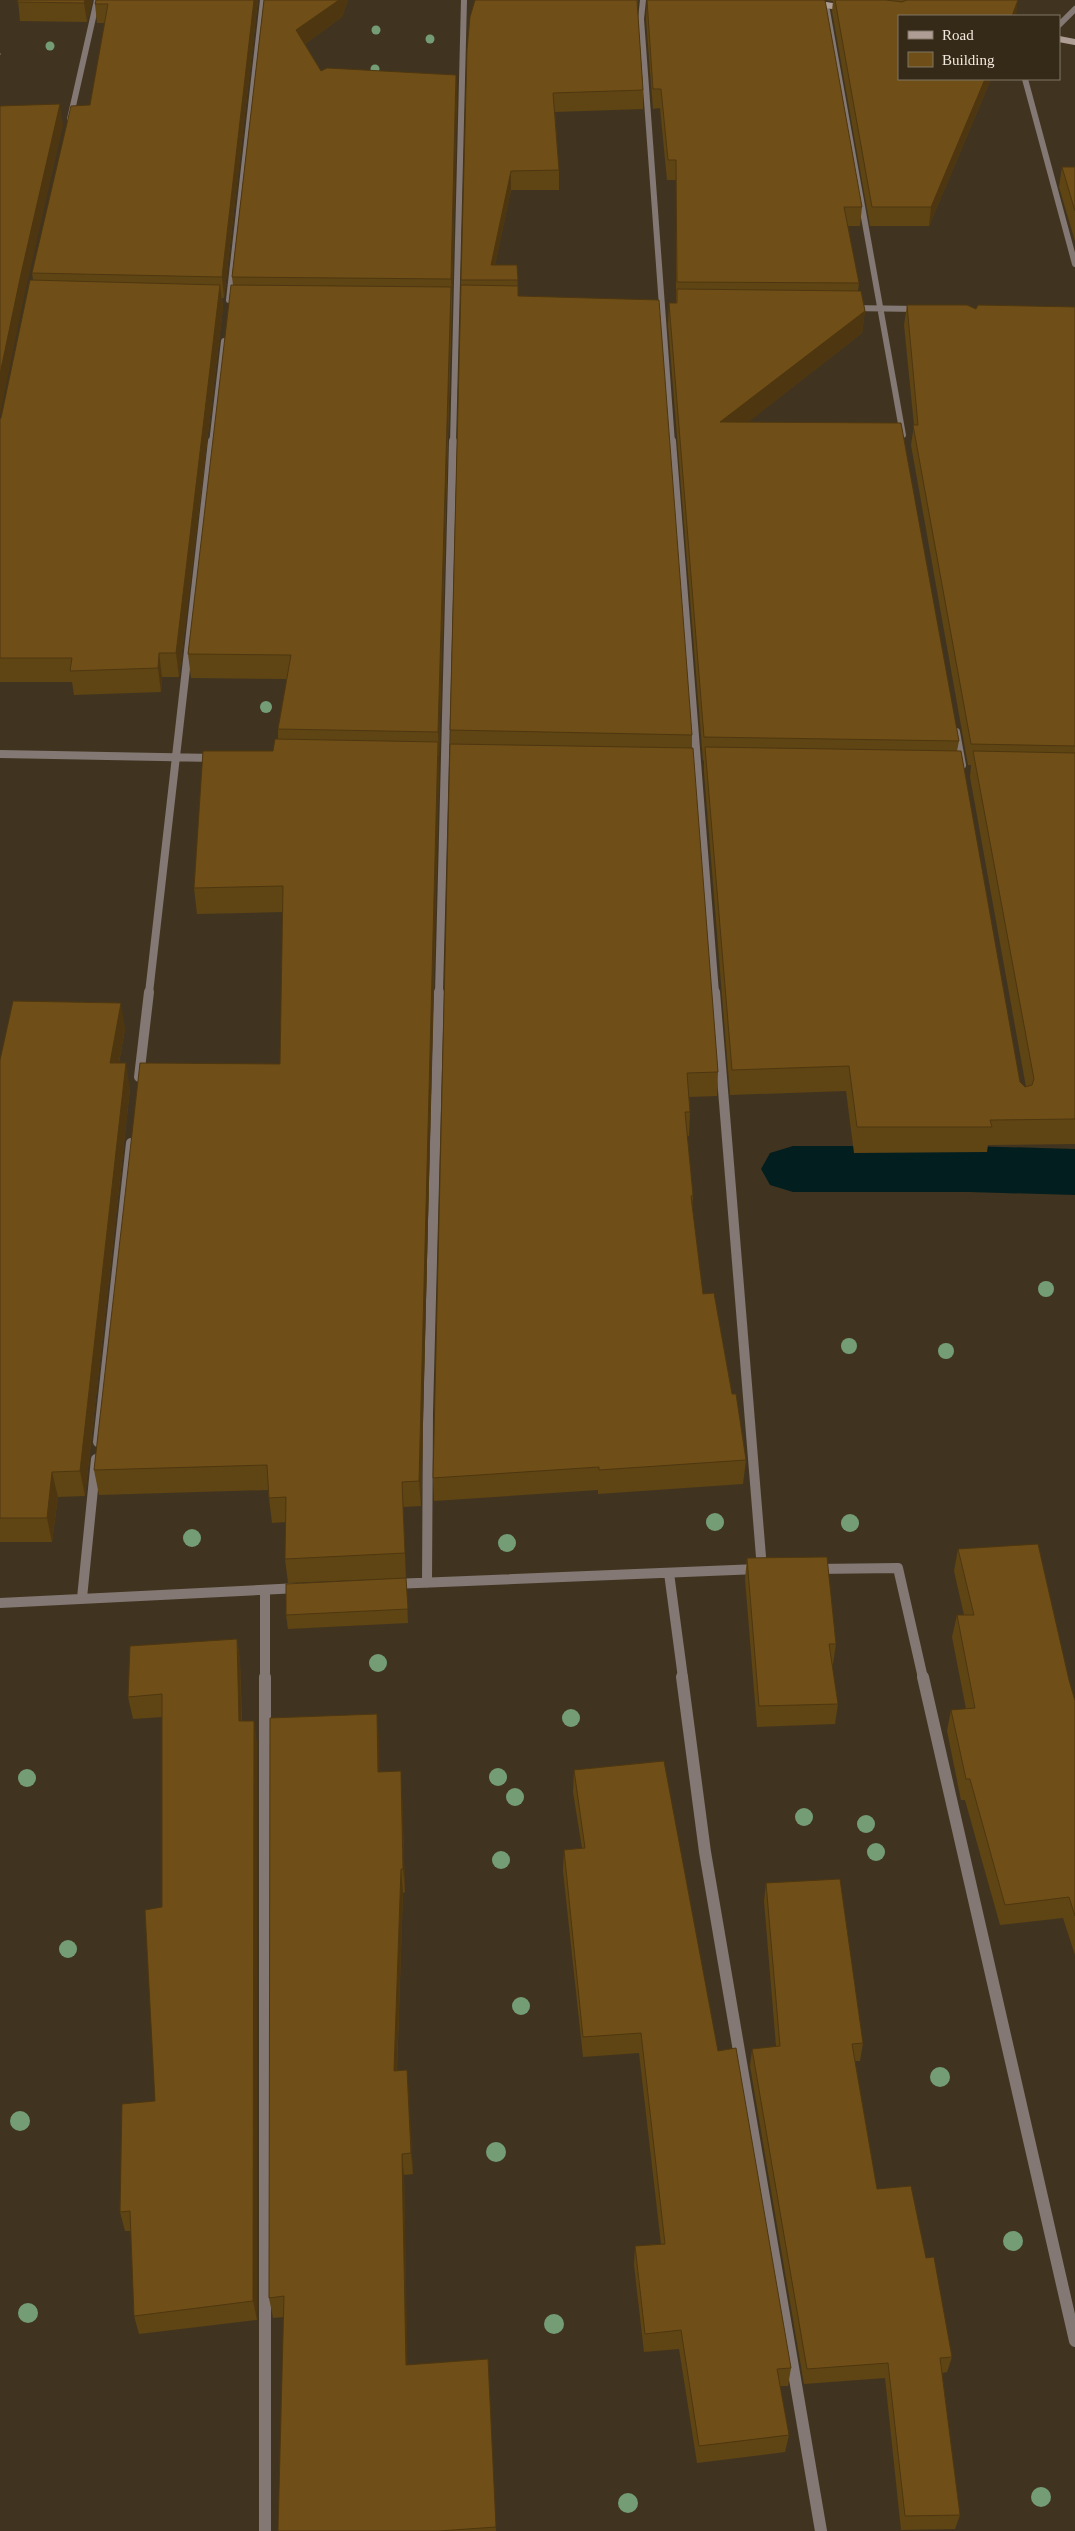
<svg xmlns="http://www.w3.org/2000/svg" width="1075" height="2531" font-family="'Times New Roman',serif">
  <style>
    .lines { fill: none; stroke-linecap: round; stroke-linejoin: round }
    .canal { fill: #031e1f; fill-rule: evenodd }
    .path { stroke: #867b6b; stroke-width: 2; stroke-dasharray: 0.5 2.5; stroke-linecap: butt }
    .street-far3 { stroke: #837873; stroke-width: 6 }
    .street-far2 { stroke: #837873; stroke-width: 8 }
    .street-far1 { stroke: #837873; stroke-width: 10 }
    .street { stroke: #837873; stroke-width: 12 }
    .secondary { stroke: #ae9d94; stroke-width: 6 }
    .tree { fill: #749d76 }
    .wall { fill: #5f4414 }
    .shaded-wall { fill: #4e3710 }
    .building { fill: #6f4f17; stroke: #4e3710 }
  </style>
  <rect width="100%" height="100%" fill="#403421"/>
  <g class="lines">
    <path class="canal" d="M 793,1146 L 969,1146 L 1075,1149 L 1075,1195 L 969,1192 L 793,1192 L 770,1185 L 761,1169 L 770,1153 Z"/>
    <path class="path" d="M 0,54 L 2,54"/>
    <path class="street-far3" d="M 643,0 L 641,19 L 672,443
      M 826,5 L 903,435
      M 1059,25 L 1075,9
      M 1025,79 L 1075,264
      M 70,119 L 97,0
      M 229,300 L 263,0
      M 850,308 L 918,309
      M 212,443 L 224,341
      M 453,443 L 464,0"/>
    <path class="street-far2" d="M 672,441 L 715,993
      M 956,732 L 962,765
      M 0,754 L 214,758
      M 149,993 L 212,441
      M 439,993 L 453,441"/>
    <path class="street-far1" d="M 715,992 L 762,1569
      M 139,1077 L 149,992
      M 98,1442 L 131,1143
      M 815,1569 L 898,1568 L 923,1678
      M 669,1573 L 683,1678
      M 427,1583 L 428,1413 L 439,992
      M 393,1584 L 758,1569
      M 265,1590 L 265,1678
      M 82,1598 L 96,1459
      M 0,1603 L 299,1588"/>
    <path class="street" d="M 265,1677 L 265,2531
      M 682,1677 L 705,1852 L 821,2531
      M 923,1677 L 1075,2341"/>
    <path class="secondary" d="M 792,0 L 846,8
      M 1059,39 L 1075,42"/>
  </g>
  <g class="tree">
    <circle cx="376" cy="30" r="4.5"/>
    <circle cx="430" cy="39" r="4.5"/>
    <circle cx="50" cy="46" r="4.5"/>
    <circle cx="375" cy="69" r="4.5"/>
    <circle cx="266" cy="707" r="6"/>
    <circle cx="1046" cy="1289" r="8"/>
    <circle cx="849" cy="1346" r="8"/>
    <circle cx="946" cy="1351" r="8"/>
    <circle cx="715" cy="1522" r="9"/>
    <circle cx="850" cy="1523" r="9"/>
    <circle cx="192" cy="1538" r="9"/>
    <circle cx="507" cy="1543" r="9"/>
    <circle cx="378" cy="1663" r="9"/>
    <circle cx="571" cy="1718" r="9"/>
    <circle cx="498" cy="1777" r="9"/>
    <circle cx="27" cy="1778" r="9"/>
    <circle cx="515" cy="1797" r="9"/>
    <circle cx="804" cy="1817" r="9"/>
    <circle cx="866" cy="1824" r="9"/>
    <circle cx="876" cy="1852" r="9"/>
    <circle cx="501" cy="1860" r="9"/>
    <circle cx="68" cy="1949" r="9"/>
    <circle cx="521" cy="2006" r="9"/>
    <circle cx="940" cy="2077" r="10"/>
    <circle cx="20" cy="2121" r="10"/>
    <circle cx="496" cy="2152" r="10"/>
    <circle cx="1013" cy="2241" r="10"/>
    <circle cx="28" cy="2313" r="10"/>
    <circle cx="554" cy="2324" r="10"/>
    <circle cx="1041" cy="2497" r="10"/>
    <circle cx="628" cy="2503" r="10"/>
  </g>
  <path class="wall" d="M 18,0 L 92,0 L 87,22 L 20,21 Z
    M 96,0 L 258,0 L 224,298 L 222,298 L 223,308 L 179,677 L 162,677 L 161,692 L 74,695 L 72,682 L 0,682 L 0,419 L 1,418 L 33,280 L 32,273 L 90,105 L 105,23 L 97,23 L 95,4 Z
    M 264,0 L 348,0 L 342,17 L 305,44 L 321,71 L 456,75 L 457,94 L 452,300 L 439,756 L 438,756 L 439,768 L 421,1506 L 403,1507 L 406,1578 L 288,1583 L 285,1559 L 286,1522 L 272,1523 L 268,1490 L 99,1495 L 94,1470 L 280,1064 L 283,912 L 197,914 L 194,888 L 273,751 L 278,739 L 278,729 L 287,679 L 191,678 L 188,654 L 233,285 L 232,277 Z
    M 475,0 L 638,0 L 637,9 L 643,90 L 643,109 L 555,112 L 559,170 L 559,190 L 511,190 L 495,265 L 517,265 L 518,296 L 692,735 L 692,748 L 718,1072 L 717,1096 L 689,1097 L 690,1112 L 689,1136 L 687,1136 L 693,1195 L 692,1208 L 703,1294 L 732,1394 L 746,1460 L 743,1484 L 598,1494 L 598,1490 L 434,1501 L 433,1478 L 461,280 Z
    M 647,0 L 862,207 L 860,226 L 848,226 L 859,283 L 858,291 L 865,311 L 862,333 L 748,422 L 959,741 L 957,751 L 1020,1082 L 1025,1087 L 1026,1087 L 970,777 L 971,765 L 968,765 L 911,445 L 914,425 L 904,325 L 907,305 L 976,309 L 1075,307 L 1075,1144 L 988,1145 L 987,1152 L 854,1153 L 846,1091 L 730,1095 L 704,772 L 704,761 L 703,760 L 668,325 L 669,303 L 676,303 L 676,180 L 667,180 L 660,108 L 653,109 L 646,19 Z
    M 826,0 L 1018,0 L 899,79 L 991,79 L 929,226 L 870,226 L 832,11 L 833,1 Z
    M 1062,167 L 1075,167 L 1075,241 L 1059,187 Z
    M 125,1029 L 119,1063 L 130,1089 L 85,1496 L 58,1497 L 52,1542 L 0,1542 L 0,1060 Z
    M 958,1549 L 1069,1680 L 1075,1701 L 1075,1955 L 1063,1918 L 1000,1925 L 965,1800 L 961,1800 L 947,1731 L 951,1710 L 966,1709 L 952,1637 L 957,1615 L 964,1615 L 954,1571 Z
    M 747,1558 L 836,1644 L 833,1664 L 832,1664 L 838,1704 L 835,1724 L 757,1727 L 745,1579 Z
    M 406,1578 L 408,1623 L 288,1629 L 286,1615 Z
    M 237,1639 L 240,1661 L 242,1721 L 257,1743 L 257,2320 L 139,2334 L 134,2316 L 131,2231 L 125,2231 L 120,2212 L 155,2101 L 162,1907 L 162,1717 L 133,1719 L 128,1697 Z
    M 379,1738 L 379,1772 L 402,1795 L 405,1892 L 403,1893 L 397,2071 L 407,2070 L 413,2174 L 404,2175 L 407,2365 L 488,2359 L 496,2531 L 278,2531 L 284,2317 L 273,2318 L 269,2298 Z
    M 574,1770 L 718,2051 L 791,2368 L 788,2386 L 780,2386 L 789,2435 L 785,2452 L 697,2463 L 679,2349 L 644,2352 L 634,2265 L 635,2246 L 661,2244 L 639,2053 L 583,2057 L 563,1871 L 564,1850 L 582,1848 L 573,1792 Z
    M 766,1883 L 863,2043 L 860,2061 L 855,2061 L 877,2189 L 926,2258 L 952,2357 L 947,2372 L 942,2373 L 960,2515 L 955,2529 L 901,2530 L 885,2378 L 804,2384 L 750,2066 L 752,2049 L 776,2046 L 764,1901 Z"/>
  <path class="shaded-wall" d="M 85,0 L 92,0 L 87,22 L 84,3 Z
    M 254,0 L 258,0 L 224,298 L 222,277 Z
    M 339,0 L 348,0 L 342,17 L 298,49 L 296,30 Z
    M 1018,0 L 1016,16 L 1012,16 Z
    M 456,75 L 457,94 L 452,300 L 451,279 Z
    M 985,79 L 991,79 L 929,226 L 931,207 Z
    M 60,104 L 63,126 L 24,297 L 0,415 L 0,374 L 21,274 Z
    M 511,171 L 511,190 L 492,280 L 491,265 Z
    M 220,285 L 223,308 L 179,677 L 176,653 Z
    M 451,287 L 451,310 L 439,756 L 438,732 Z
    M 865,311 L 862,333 L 719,445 L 720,422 Z
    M 159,653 L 162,677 L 161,692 L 158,668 Z
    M 438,742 L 439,768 L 421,1506 L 419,1481 Z
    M 121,1003 L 125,1029 L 114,1089 L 110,1063 Z
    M 126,1063 L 130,1089 L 85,1496 L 80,1471 Z
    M 52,1472 L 58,1497 L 52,1542 L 47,1518 Z
    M 237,1639 L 240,1661 L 242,1744 L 239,1721 Z
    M 377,1714 L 379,1738 L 380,1796 L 378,1772 Z
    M 254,1721 L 257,1743 L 257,2320 L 253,2301 Z
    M 401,1771 L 402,1795 L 405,1892 L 403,1869 Z
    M 401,1869 L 403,1893 L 396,2093 L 394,2071 Z
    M 407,2070 L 409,2092 L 413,2174 L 411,2153 Z
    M 402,2154 L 404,2175 L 408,2384 L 406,2365 Z"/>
  <path class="building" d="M 18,0 L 85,0 L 84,3 L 17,2 Z
    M 96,0 L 254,0 L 222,277 L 32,273 L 71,106 L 90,105 L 108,4 L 95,4 Z
    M 264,0 L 339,0 L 296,30 L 321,71 L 327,68 L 456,75 L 451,279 L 232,277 Z
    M 475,0 L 637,0 L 643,90 L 553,93 L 559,170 L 511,171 L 491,265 L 517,265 L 518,280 L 461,280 L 467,50 L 470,17 Z
    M 647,0 L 825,0 L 862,207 L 844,207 L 859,283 L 677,282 L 676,160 L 668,160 L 661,89 L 653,89 Z
    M 835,0 L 886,0 L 902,2 L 907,0 L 1018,0 L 1012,16 L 899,16 L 899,79 L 985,79 L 931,207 L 872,207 Z
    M 60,104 L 21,274 L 0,374 L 0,106 Z
    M 1062,167 L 1075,167 L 1075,211 Z
    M 30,280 L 220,285 L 176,653 L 159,653 L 158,668 L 70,671 L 72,658 L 0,658 L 0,419 L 1,418 Z
    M 231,285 L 451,287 L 438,732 L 278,729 L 291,655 L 188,654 Z
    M 461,285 L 518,286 L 518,296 L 659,300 L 692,735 L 450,730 Z
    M 677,289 L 861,291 L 865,311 L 720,422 L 901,423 L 959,741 L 704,737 L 669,303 L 677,303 Z
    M 907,305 L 967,305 L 976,309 L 978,305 L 1075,307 L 1075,746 L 971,744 L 913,425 L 918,425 Z
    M 275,739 L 438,742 L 419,1481 L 402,1482 L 405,1553 L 285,1559 L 286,1497 L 269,1498 L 267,1465 L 94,1470 L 140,1063 L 280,1064 L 283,886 L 194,888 L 203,751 L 273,751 Z
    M 450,744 L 693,748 L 718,1072 L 687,1073 L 690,1112 L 685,1112 L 693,1195 L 691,1196 L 703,1294 L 714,1293 L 732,1394 L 736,1394 L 746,1460 L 599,1470 L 599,1467 L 433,1478 Z
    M 705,747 L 961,751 L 1020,1082 L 1025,1087 L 1032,1085 L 1034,1079 L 973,751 L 1075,753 L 1075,1119 L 990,1120 L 992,1127 L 857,1127 L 849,1066 L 732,1070 Z
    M 13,1001 L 121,1003 L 110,1063 L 126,1063 L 80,1471 L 52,1472 L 47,1518 L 0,1518 L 0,1060 Z
    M 1038,1544 L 1069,1680 L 1075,1701 L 1075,1916 L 1069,1897 L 1005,1905 L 970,1779 L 966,1779 L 951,1710 L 975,1708 L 957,1615 L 974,1615 L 958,1549 Z
    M 827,1557 L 836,1644 L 829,1644 L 838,1704 L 759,1706 L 747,1558 Z
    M 406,1578 L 408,1609 L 286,1615 L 286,1584 Z
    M 237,1639 L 239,1721 L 254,1721 L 253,2301 L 134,2316 L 130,2211 L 120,2212 L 122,2104 L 155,2101 L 145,1910 L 162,1907 L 162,1694 L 128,1697 L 130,1646 Z
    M 377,1714 L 378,1772 L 401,1771 L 403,1869 L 401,1869 L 394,2071 L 407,2070 L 411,2153 L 402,2154 L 406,2365 L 488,2359 L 496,2527 L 439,2531 L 278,2531 L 284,2296 L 269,2298 L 270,1718 Z
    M 664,1761 L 718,2051 L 736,2048 L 791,2368 L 777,2369 L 789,2435 L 699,2446 L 681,2330 L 645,2334 L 635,2246 L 665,2244 L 641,2033 L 583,2037 L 564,1850 L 585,1848 L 574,1770 Z
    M 840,1879 L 863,2043 L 852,2044 L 877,2189 L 911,2186 L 926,2258 L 934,2257 L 952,2357 L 940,2358 L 960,2515 L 905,2516 L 888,2363 L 807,2369 L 752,2049 L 780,2046 L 766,1883 Z"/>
  <rect x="898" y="15" width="162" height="65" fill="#352917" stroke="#807666"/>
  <rect x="908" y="31" width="25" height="8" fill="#ae9d94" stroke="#807666"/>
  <text x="942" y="40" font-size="15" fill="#f1e9dd">Road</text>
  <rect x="908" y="52" width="25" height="15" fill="#6f4f17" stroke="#807666"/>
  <text x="942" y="65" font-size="15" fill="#f1e9dd">Building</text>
</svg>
